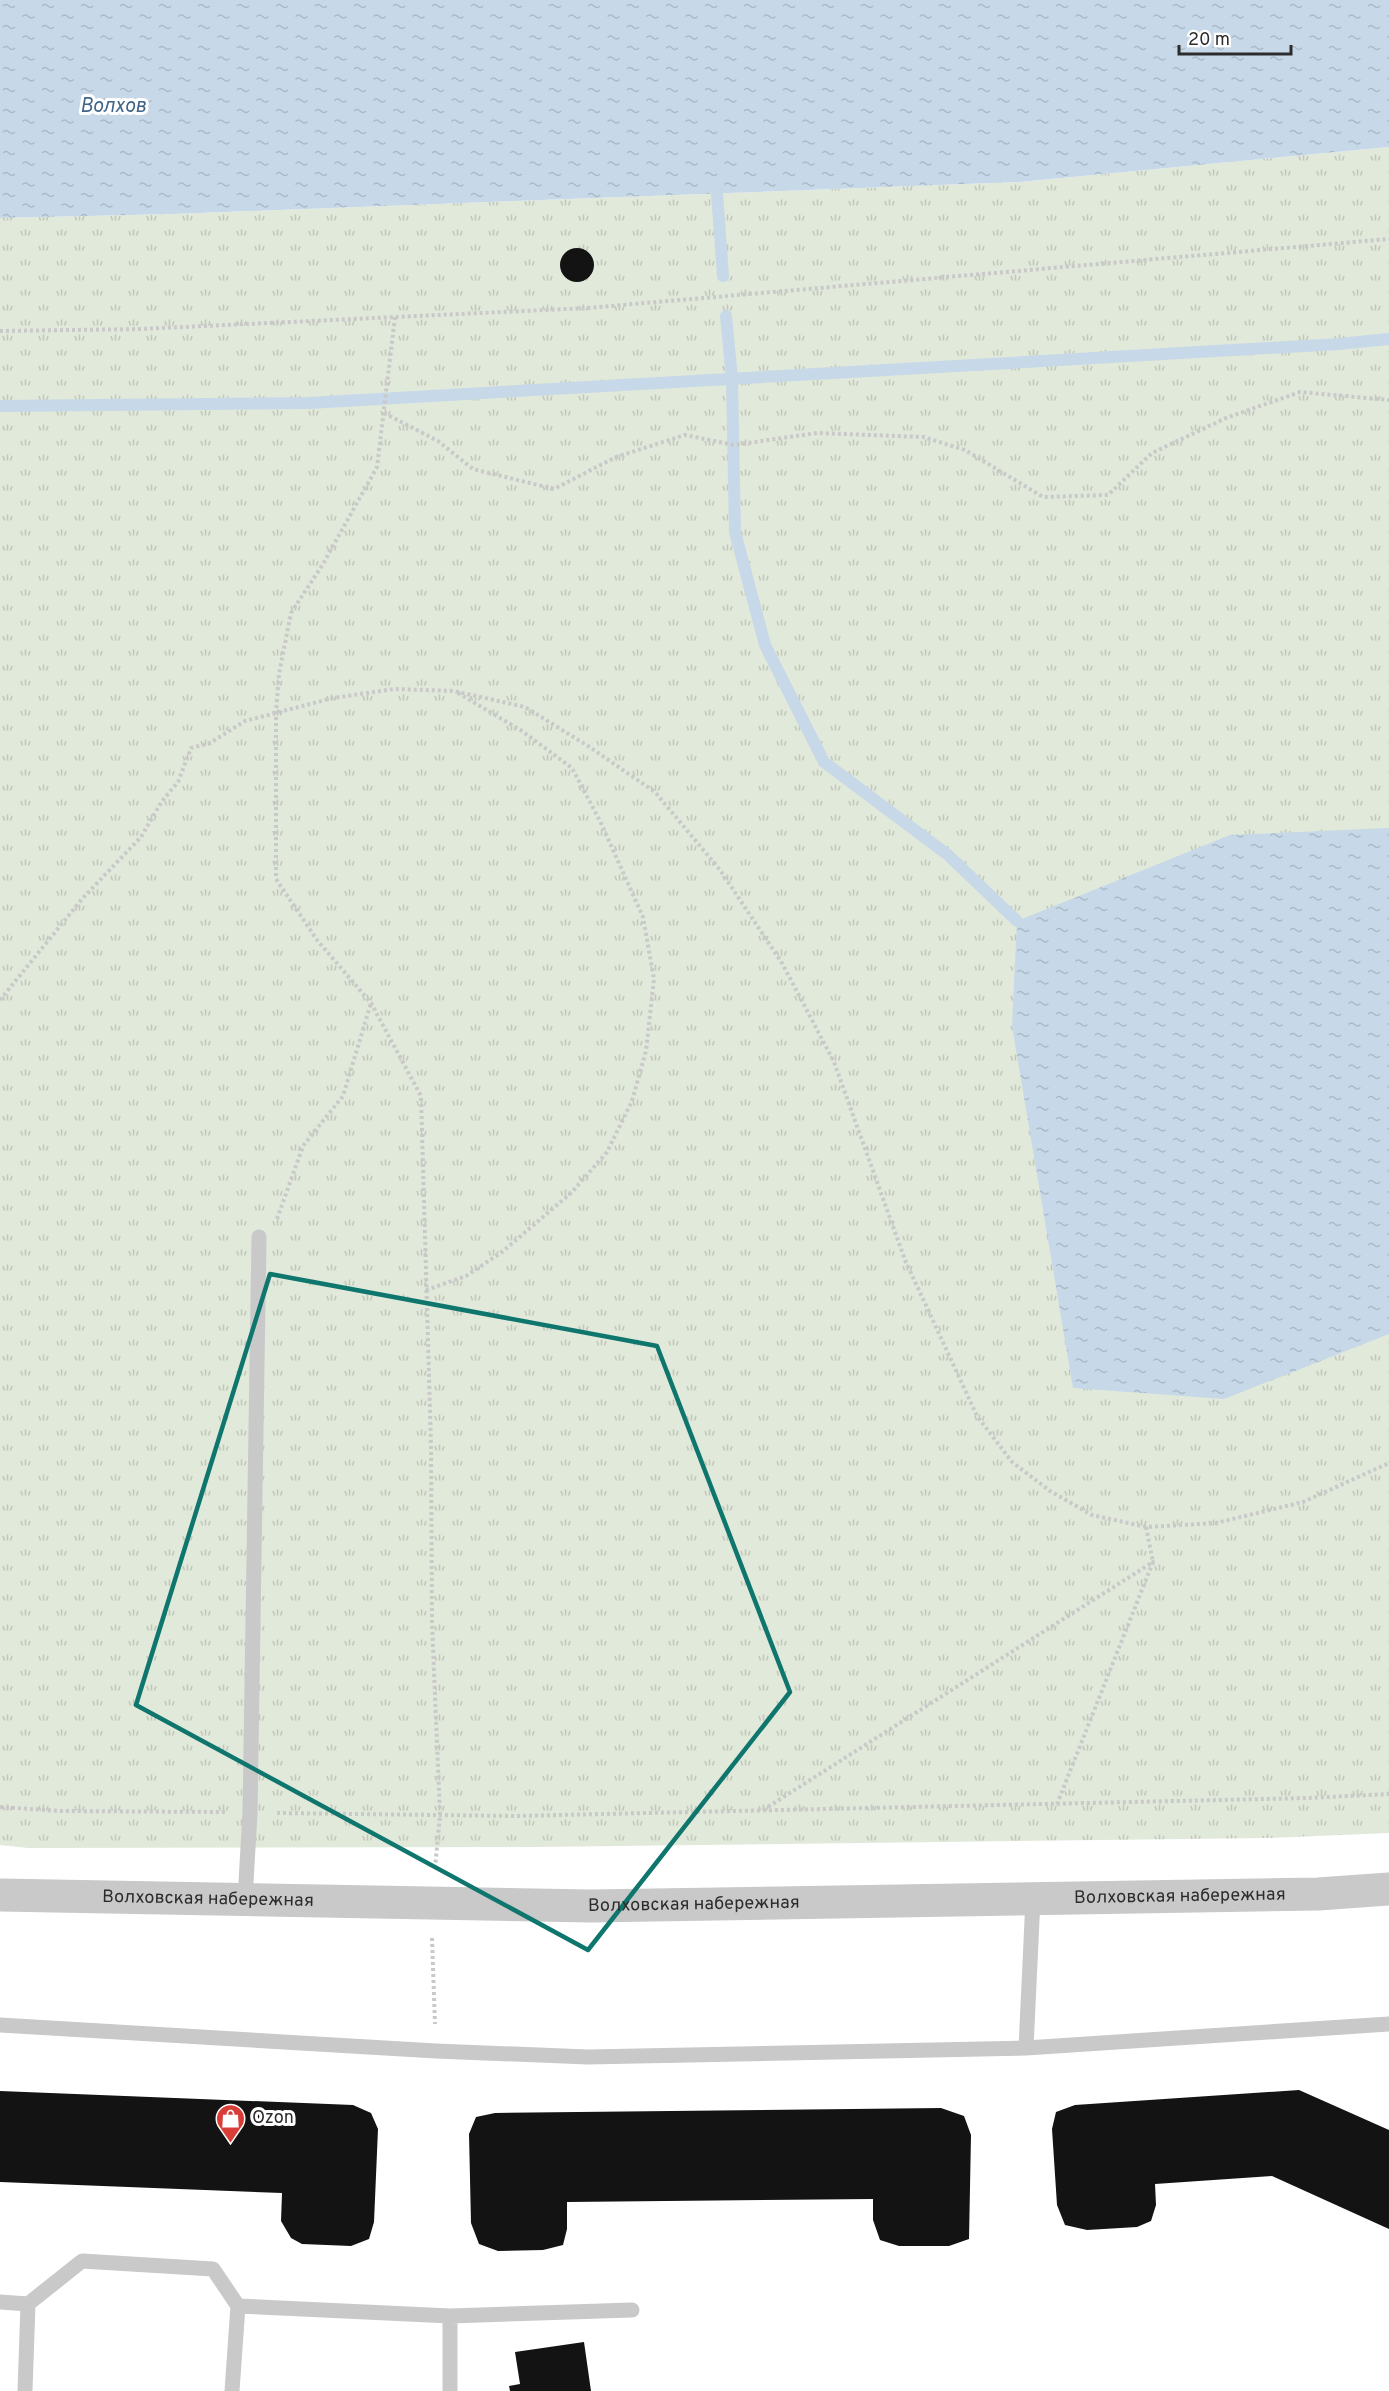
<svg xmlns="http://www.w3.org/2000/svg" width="1389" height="2391" font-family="Overpass,sans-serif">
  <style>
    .park { fill: url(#park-tufts) }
    .water { fill: url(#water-ripples) }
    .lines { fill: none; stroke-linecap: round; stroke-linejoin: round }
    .stream { stroke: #c7d8e8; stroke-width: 12 }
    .building { fill: #131313 }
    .path { stroke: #c9c9c9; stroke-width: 4; stroke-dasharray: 3 3; stroke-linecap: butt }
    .service { stroke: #c9c9c9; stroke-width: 15 }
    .tertiary { stroke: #c9c9c9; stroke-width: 33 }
    .marked { fill: none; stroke: #0f766e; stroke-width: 4.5; stroke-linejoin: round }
    .labels { text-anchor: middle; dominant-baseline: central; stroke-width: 6; stroke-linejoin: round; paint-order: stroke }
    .street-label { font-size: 18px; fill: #2c2c2c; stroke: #fff }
    .poi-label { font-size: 18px; fill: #2c2c2c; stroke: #fff; text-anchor: start }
    .water-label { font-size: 20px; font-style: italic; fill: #406588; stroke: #fff }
  </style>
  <defs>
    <pattern id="park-tufts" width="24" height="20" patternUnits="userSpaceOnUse" patternTransform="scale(1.5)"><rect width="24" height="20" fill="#e1e9da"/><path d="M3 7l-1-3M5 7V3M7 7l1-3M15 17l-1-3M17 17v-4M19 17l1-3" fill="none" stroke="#c1c8bb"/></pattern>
    <pattern id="water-ripples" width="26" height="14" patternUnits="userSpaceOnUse" patternTransform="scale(1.5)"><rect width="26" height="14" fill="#c7d8e8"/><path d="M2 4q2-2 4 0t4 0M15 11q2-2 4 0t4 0" fill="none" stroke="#abbac7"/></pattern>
  </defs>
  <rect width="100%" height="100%" fill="#fff"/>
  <path class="park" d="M 1389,147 L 1389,1833 L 1267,1838 L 535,1847 L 28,1848 L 0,1845 L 0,218 L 173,214 L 1020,182 Z"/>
  <path class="water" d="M 0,0 L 1389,0 L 1389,147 L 1020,182 L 173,214 L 0,218 Z
    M 1389,828 L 1389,1334 L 1224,1399 L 1073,1388 L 1012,1026 L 1017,921 L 1230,835 Z"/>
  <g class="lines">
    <path class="stream" d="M 717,193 L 723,276
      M 726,316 L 732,379 L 735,532 L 765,645 L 824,762 L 948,855 L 1017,921
      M 0,406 L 309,403 L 1339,344 L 1389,339"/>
  </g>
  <path class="building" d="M560 265a17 17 0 1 1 34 0a17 17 0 1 1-34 0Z
    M 1299,2090 L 1389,2130 L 1389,2229 L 1272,2176 L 1155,2184 L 1156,2205 L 1151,2221 L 1137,2227 L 1087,2230 L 1065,2225 L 1057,2205 L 1052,2129 L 1056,2112 L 1075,2105 Z
    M 0,2091 L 353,2105 L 371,2113 L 378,2129 L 374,2222 L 369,2239 L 351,2246 L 302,2244 L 291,2238 L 281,2221 L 282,2193 L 0,2182 Z
    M 941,2108 L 964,2116 L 971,2135 L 969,2239 L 949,2246 L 899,2246 L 880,2240 L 873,2220 L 873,2199 L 567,2202 L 567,2229 L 563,2245 L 543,2250 L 498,2251 L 479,2244 L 471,2223 L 469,2134 L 476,2117 L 495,2113 Z
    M 584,2342 L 591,2391 L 510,2391 L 509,2386 L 520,2384 L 515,2352 Z"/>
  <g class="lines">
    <path class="path" d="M 395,317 L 377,467 L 323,564 L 291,613 L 279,674 L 276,713 L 276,879 L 317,940 L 371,1003 L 421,1096 L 431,1445 L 432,1623 L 440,1815 L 435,1868
      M 0,331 L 141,329 L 587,308 L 1389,239
      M 384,413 L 438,441 L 473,469 L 554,489 L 616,457 L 685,435 L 734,445 L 817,433 L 923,437 L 965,450 L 1043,497 L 1108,495 L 1152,453 L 1226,418 L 1300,392 L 1389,400
      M 0,1000 L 82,899 L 141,837 L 162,801 L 178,782 L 191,748 L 210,743 L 245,721 L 333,698 L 394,689 L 454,691 L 525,707 L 588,746 L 655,792 L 720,870 L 782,963 L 834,1062 L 905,1260 L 977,1416 L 1012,1462 L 1050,1491 L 1092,1515 L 1146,1527 L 1216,1523 L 1303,1502 L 1389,1463
      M 277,1219 L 303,1146 L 343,1096 L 371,1003
      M 426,1290 L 466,1276 L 502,1252 L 571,1193 L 607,1152 L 632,1101 L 646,1051 L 654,979 L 643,917 L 601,823 L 572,768 L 522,731 L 458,693
      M 1146,1527 L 1153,1562
      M 0,1807 L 61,1811 L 225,1812
      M 763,1810 L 1153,1562 L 1057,1804
      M 277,1813 L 515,1816 L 1308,1798 L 1389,1794
      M 432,1938 L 435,2024"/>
    <path class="service" d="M 245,1899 L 250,1813 L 259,1237
      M 0,2025 L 436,2051 L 588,2057 L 1026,2048 L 1389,2024
      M 1026,2048 L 1033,1899
      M 0,2302 L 28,2304 L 25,2391
      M 28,2304 L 82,2261 L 213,2269 L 238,2306
      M 232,2391 L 238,2306 L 450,2316 L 632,2310
      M 450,2391 L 450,2316"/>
    <path class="tertiary" id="s1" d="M 0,1895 L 591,1906 L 1318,1894 L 1389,1889"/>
  </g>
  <path class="marked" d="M 270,1274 L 657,1346 L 790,1692 L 588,1950 L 136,1705 Z"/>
  <defs>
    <symbol id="shop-pin" viewBox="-11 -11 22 30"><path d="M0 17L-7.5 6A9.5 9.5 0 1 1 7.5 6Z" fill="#d93d38" stroke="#fff"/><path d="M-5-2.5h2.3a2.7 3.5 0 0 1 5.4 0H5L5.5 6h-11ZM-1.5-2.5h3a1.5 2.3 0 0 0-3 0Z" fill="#fff"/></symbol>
  </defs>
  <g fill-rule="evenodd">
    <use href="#shop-pin" x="214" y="2102" width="33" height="45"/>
  </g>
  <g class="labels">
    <g class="street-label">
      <text stroke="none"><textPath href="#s1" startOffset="1180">Волховская набережная</textPath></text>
      <text stroke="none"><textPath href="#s1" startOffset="208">Волховская набережная</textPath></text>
      <text stroke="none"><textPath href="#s1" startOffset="694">Волховская набережная</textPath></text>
    </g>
    <g class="poi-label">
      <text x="252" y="2118">Ozon</text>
    </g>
    <g class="water-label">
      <text x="113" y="107">Волхов</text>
    </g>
  </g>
  <path d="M1179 45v9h112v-9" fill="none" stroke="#2c2c2c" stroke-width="3"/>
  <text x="1188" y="45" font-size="18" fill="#2c2c2c" stroke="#ffffff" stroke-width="4.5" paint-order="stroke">20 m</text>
</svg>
